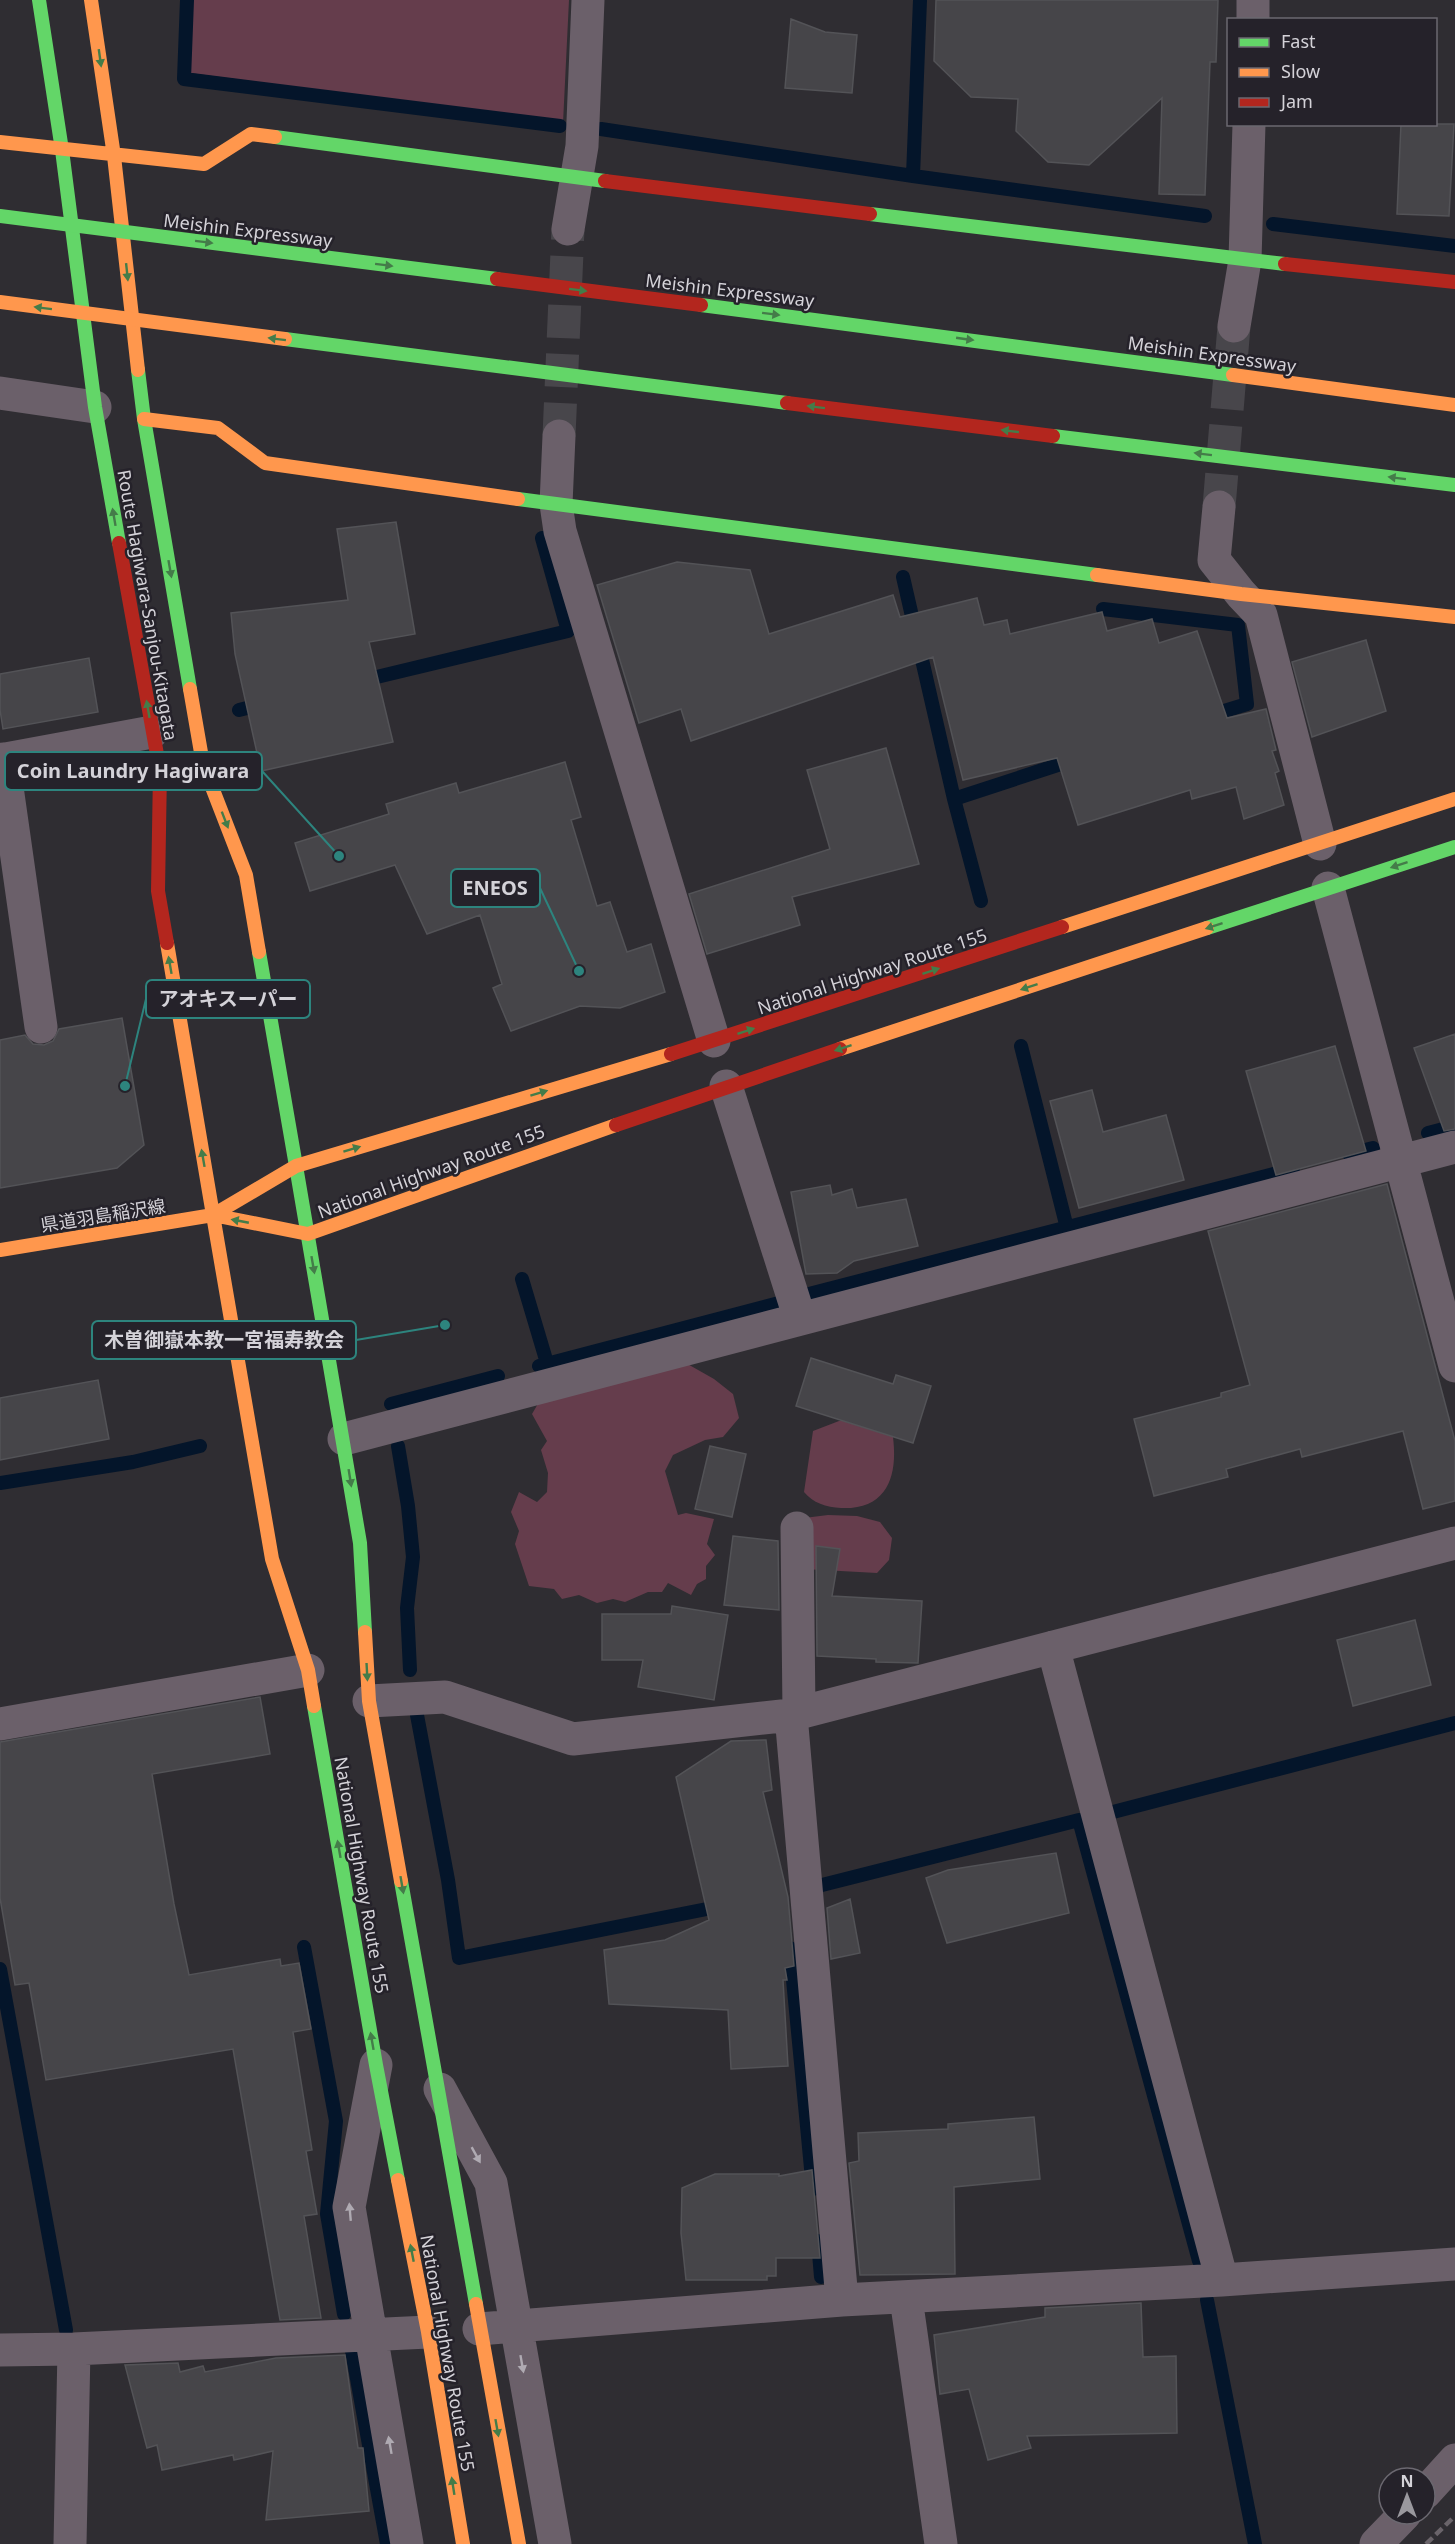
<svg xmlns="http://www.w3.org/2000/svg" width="1455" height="2544" font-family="'Noto Sans','Noto Sans JP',sans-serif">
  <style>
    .green { fill: #653d4c }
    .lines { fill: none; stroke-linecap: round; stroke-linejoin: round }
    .stream { stroke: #04152a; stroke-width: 14 }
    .building { fill: #464549; stroke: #535357; stroke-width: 1.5 }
    .street-tunnel { stroke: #48464b; stroke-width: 33; stroke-dasharray: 33 16; stroke-linecap: butt }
    .street { stroke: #6b606a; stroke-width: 33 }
    .fast { stroke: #63d668; stroke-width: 14 }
    .slow { stroke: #ff974d; stroke-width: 14 }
    .jam { stroke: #b3261e; stroke-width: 14 }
    .rail { stroke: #6a646a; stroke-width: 4.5; stroke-dasharray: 9 4.5; stroke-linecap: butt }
    .fast-bridge { stroke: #63d668; stroke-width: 14 }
    .slow-bridge { stroke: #ff974d; stroke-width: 14 }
    .jam-bridge { stroke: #b3261e; stroke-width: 14 }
    .oneway { fill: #447c49 }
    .oneway2 { fill: #afaab2 }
    .labels { text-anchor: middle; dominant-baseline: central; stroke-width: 5; stroke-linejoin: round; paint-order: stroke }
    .street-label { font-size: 18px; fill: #d4d2d8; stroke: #25222a }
    .leader { fill: none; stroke: #2d847e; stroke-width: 2 }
    .callout-dot { fill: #2d847e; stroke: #25222a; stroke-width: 2 }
    .callout { fill: #25222a; stroke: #2d847e; stroke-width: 2 }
    .callout-label { font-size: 20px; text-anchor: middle; font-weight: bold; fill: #d4d2d8 }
  </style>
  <rect width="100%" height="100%" fill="#2f2d32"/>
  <path class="green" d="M 193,0 L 569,0 L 563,123 L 190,73 Z
    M 684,1362 L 714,1379 L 733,1394 L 739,1418 L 723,1437 L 705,1440 L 673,1455 L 665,1471 L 678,1515 L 686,1513 L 714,1519 L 707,1544 L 715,1555 L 706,1566 L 706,1579 L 697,1584 L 691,1595 L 668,1583 L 662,1592 L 648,1592 L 625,1602 L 613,1599 L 597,1603 L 579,1595 L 562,1599 L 554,1589 L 529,1586 L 515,1544 L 519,1531 L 511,1512 L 519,1492 L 537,1502 L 547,1492 L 548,1473 L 541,1450 L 547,1441 L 532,1414 L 539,1402 Z
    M 857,1419 L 892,1430 C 899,1472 890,1510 841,1508 C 826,1507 813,1503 804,1492 L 813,1431 L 839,1421 Z
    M 828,1515 L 857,1516 L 880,1522 L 892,1538 L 889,1560 L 877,1573 L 804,1569 L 804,1518 Z"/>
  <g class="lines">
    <path class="stream" d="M 187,0 L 184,79 L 560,126
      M 601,129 L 913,176 L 1205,216
      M 913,176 L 920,0
      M 1273,224 L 1455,246
      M 903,577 L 954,799
      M 1103,609 L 1238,625 L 1247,704 L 1208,716
      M 360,681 L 568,631 L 542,538
      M 239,710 L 263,704
      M 981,901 L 954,799 L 1076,759
      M 1021,1046 L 1067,1228
      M 1428,1133 L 1455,1126
      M 1349,1154 L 1373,1148
      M 522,1279 L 547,1363
      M 809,1294 L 1293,1169
      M 539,1366 L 779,1303
      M 391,1404 L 498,1376
      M 398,1446 L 408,1506 L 413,1557 L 407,1608 L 410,1670
      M 0,1483 L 133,1462 L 200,1446
      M 417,1715 L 448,1880 L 459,1958 L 722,1906
      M 1113,1812 L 1455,1723
      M 818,1886 L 1079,1820 L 1199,2261
      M 304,1947 L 336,2121 L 327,2214 L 344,2314
      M 790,1948 L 813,2189
      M 0,1969 L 66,2330
      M 818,2241 L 821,2277
      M 1207,2300 L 1255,2544
      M 352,2351 L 387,2544"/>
  </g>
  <path class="building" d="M 936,0 L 1218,0 L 1216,62 L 1210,62 L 1205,195 L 1159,194 L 1162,98 L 1089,165 L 1048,162 L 1016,131 L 1018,99 L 971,97 L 934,61 Z
    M 791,19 L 825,32 L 857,35 L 852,93 L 785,88 Z
    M 1401,124 L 1454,124 L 1449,216 L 1397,214 Z
    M 396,522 L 415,634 L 369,642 L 393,742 L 261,771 L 235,654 L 231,613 L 348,600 L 337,529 Z
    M 677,562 L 750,570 L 769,634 L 893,595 L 900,617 L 977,598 L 984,625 L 1007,620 L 1010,634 L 1102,612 L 1107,631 L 1152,619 L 1159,643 L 1197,631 L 1227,718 L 1266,709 L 1276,750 L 1272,751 L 1279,771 L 1275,773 L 1284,805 L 1244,819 L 1236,787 L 1192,799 L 1190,790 L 1078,825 L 1057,758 L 963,780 L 933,657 L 691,741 L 681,709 L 639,723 L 597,585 Z
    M 1366,640 L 1386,711 L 1312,737 L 1292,662 Z
    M 89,658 L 98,712 L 3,729 L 0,710 L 0,674 Z
    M 886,748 L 919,864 L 792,897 L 800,925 L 707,954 L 689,894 L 830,849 L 807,770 Z
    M 565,762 L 581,817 L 571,820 L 597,906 L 610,902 L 627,952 L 651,944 L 665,992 L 620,1008 L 580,1006 L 511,1031 L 493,988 L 502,984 L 480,915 L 427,934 L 395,865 L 310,891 L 295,843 L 389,814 L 386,804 L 456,783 L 459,793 Z
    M 122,1018 L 144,1145 L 117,1168 L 0,1188 L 0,1040 L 25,1035 L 33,1044 L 44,1045 L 53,1041 L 59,1029 Z
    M 1455,1034 L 1455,1129 L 1444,1131 L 1414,1048 Z
    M 1335,1046 L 1366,1151 L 1276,1175 L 1246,1071 Z
    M 1092,1090 L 1103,1132 L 1166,1115 L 1184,1180 L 1079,1208 L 1050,1101 Z
    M 1387,1184 L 1455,1441 L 1455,1501 L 1423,1509 L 1403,1431 L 1302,1457 L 1300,1449 L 1226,1469 L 1228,1477 L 1154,1496 L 1134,1419 L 1221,1397 L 1221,1393 L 1250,1385 L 1208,1231 Z
    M 830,1185 L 832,1195 L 852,1189 L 857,1208 L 906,1199 L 918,1246 L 854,1261 L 837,1273 L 806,1274 L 791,1192 Z
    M 811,1358 L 893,1384 L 896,1375 L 931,1386 L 913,1443 L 796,1406 Z
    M 98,1380 L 109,1439 L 0,1460 L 0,1398 Z
    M 710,1446 L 746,1454 L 732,1517 L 695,1509 Z
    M 733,1536 L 778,1541 L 779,1610 L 724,1605 Z
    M 816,1546 L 840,1549 L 832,1596 L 922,1601 L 918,1663 L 876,1662 L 876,1659 L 817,1656 Z
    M 672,1606 L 728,1615 L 714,1700 L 638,1687 L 643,1660 L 602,1660 L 602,1614 L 671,1614 Z
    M 1415,1620 L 1431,1685 L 1353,1706 L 1337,1640 Z
    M 260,1697 L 270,1754 L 152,1774 L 174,1904 L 189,1975 L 280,1959 L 281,1966 L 299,1963 L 311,2029 L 293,2032 L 312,2150 L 306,2151 L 317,2214 L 304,2216 L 321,2318 L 280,2320 L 233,2049 L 46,2080 L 29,1983 L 15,1985 L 0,1898 L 0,1742 Z
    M 766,1740 L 772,1790 L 763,1792 L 788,1897 L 794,1966 L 785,1968 L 787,1980 L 783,1980 L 788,2066 L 731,2069 L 728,2010 L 609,2004 L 604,1950 L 665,1940 L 709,1920 L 676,1777 L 731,1741 Z
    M 1056,1853 L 1069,1913 L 947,1943 L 926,1878 L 948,1870 Z
    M 850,1899 L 860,1953 L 831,1959 L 827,1908 Z
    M 1034,2117 L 1040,2179 L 954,2187 L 955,2274 L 860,2275 L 849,2163 L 859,2161 L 858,2133 L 948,2129 L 948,2124 Z
    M 812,2170 L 820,2258 L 776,2258 L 776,2276 L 767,2276 L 767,2280 L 686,2280 L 681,2233 L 682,2188 L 715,2174 L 779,2174 L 779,2176 Z
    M 1141,2303 L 1143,2357 L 1176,2356 L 1177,2433 L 1027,2436 L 1031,2448 L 988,2460 L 969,2389 L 940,2394 L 934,2335 L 1045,2317 L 1045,2308 Z
    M 345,2355 L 358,2448 L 363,2448 L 369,2511 L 266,2520 L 273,2451 L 234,2460 L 233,2455 L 162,2470 L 157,2445 L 147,2448 L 125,2365 L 178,2363 L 180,2372 L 203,2366 L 205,2372 L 276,2358 Z"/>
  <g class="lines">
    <path class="street-tunnel" d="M 559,436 L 568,229
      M 1219,507 L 1234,326"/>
    <path class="street" d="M 1253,20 L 1253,0
      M 568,229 L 582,146 L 588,0
      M 1234,326 L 1245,260 L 1249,124
      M 0,393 L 95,407
      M 559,436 L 556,504 L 560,531 L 714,1041
      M 1219,507 L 1214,560 L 1241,594 L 1261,615 L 1320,844
      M 3,759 L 41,1027
      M 0,760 L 152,732
      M 1328,888 L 1455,1366
      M 726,1086 L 800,1319
      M 344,1439 L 1455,1147
      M 797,1528 L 799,1713
      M 1053,1647 L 1222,2280
      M 369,1701 L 445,1697 L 573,1739 L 791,1715 L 1455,1543
      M 791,1715 L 842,2300
      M 0,1724 L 308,1670
      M 376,2065 L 349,2207 L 407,2544
      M 440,2089 L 491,2183 L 555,2544
      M 906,2298 L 941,2544
      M 479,2329 L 842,2300 L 1222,2280 L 1455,2264
      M 0,2350 L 74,2349 L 428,2332
      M 1425,2493 L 1455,2460
      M 70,2544 L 74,2349
      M 1376,2544 L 1405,2514"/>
    <path class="fast" d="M 39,0 L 62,150 L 95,407 L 119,543
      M 275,137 L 605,181
      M 870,214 L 1285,264
      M 138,370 L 144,419 L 190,689
      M 518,499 L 1097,575
      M 1207,928 L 1455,847
      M 259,952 L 296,1166
      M 296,1166 L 360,1543 L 365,1632
      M 314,1706 L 376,2065 L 398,2180
      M 401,1881 L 476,2304"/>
    <path class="slow" d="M 91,0 L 114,156 L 138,370
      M 0,142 L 204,164 L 251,134 L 275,137
      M 144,419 L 218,428 L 265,463 L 518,499
      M 1097,575 L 1241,594 L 1455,617
      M 190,689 L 203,764 L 246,875 L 259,952
      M 1062,927 L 1455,799
      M 840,1049 L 1207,928
      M 213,1215 L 272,1559 L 308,1670 L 314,1706
      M 213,1215 L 296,1166 L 671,1054
      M 213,1215 L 308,1234 L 616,1125
      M 0,1250 L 213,1215 L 167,943
      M 365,1632 L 369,1701 L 401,1881
      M 398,2180 L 428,2332 L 463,2544
      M 476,2304 L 519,2544"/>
    <path class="jam" d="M 605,181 L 870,214
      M 1285,264 L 1455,282
      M 119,543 L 160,771 L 158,891 L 167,943
      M 671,1054 L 1062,927
      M 616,1125 L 840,1049"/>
    <path class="rail" d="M 1426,2544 L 1455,2516"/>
    <path class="fast-bridge" d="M 0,216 L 497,279
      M 701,305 L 1233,375
      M 285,339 L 787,403
      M 1053,436 L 1455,485"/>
    <path class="slow-bridge" d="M 0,302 L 285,339
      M 1233,375 L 1455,405"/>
    <path class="jam-bridge" d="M 497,279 L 701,305
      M 787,403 L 1053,436"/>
  </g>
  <defs><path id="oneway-solid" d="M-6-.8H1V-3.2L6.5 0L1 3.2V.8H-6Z" transform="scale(1.5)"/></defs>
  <g class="oneway">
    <use href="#oneway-solid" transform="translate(100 58) rotate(82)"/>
    <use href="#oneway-solid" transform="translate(204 242) rotate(7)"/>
    <use href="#oneway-solid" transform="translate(384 265) rotate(7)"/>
    <use href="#oneway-solid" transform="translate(127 272) rotate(84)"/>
    <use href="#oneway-solid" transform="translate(578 290) rotate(7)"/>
    <use href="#oneway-solid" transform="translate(43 308) rotate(-173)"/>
    <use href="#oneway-solid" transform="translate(771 314) rotate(7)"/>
    <use href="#oneway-solid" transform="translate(277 339) rotate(-173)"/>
    <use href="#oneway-solid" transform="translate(965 339) rotate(8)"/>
    <use href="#oneway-solid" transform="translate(816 407) rotate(-173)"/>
    <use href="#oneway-solid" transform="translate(1010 431) rotate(-173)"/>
    <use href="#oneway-solid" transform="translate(1203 454) rotate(-173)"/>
    <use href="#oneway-solid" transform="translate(1397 478) rotate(-173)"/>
    <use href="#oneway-solid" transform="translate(114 517) rotate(-100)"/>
    <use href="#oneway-solid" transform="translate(170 569) rotate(80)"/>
    <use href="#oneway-solid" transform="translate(148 709) rotate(-100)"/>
    <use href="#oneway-solid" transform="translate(225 820) rotate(69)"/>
    <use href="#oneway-solid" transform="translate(1399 865) rotate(162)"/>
    <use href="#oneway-solid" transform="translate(1214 926) rotate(162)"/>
    <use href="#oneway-solid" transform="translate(170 965) rotate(-100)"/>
    <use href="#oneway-solid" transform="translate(931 971) rotate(-18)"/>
    <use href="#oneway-solid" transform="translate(1029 987) rotate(162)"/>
    <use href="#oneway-solid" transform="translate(746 1031) rotate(-18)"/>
    <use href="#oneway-solid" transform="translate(843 1048) rotate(162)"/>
    <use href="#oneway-solid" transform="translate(539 1093) rotate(-17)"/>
    <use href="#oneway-solid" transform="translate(352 1149) rotate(-17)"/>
    <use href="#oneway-solid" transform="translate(203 1158) rotate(-100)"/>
    <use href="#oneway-solid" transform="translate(240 1221) rotate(-169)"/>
    <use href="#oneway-solid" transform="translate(313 1265) rotate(80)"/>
    <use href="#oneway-solid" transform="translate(350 1478) rotate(81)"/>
    <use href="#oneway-solid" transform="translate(367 1672) rotate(87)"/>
    <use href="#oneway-solid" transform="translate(339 1849) rotate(-100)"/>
    <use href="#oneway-solid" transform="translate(402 1885) rotate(80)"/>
    <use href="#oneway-solid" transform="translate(372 2041) rotate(-100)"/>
    <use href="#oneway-solid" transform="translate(412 2253) rotate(-101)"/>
    <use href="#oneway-solid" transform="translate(497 2428) rotate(80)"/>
    <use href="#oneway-solid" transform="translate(453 2486) rotate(-99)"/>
  </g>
  <g class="oneway2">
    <use href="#oneway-solid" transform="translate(476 2155) rotate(61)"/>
    <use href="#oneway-solid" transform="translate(350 2212) rotate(-95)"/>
    <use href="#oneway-solid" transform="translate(522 2364) rotate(80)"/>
    <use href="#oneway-solid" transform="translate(390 2445) rotate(-100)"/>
  </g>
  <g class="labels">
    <g class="street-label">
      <text transform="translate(248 230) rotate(7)">Meishin Expressway</text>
      <text transform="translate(730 290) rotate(7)">Meishin Expressway</text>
      <text transform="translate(1212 354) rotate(8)">Meishin Expressway</text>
      <text transform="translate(148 605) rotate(80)">Route Hagiwara-Sanjou-Kitagata</text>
      <text transform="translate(872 971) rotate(-18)">National Highway Route 155</text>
      <text transform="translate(431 1171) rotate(-20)">National Highway Route 155</text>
      <text transform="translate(103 1215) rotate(-9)">県道羽島稲沢線</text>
      <text transform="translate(362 1875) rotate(80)">National Highway Route 155</text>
      <text transform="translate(448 2353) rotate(80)">National Highway Route 155</text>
    </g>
  </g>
  <path class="leader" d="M339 856L262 771M579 971L540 888M125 1086L146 999M445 1325L356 1340"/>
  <g class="callout-dot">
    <circle cx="339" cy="856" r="6"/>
    <circle cx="579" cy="971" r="6"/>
    <circle cx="125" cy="1086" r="6"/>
    <circle cx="445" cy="1325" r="6"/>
  </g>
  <g class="callout">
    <rect x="5" y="752" width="257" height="38" rx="6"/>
    <rect x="451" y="869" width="89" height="38" rx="6"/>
    <rect x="146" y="980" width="164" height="38" rx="6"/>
    <rect x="92" y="1321" width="264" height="38" rx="6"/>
  </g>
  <g class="callout-label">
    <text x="133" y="778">Coin Laundry Hagiwara</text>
    <text x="495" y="895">ENEOS</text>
    <text x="228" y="1006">アオキスーパー</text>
    <text x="224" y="1347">木曽御嶽本教一宮福寿教会</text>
  </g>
  <rect x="1227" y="18" width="210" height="108" fill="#25222a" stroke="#6b6870" stroke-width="1.5"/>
  <rect x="1239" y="38" width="30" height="9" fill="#63d668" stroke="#6b6870" stroke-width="1.5"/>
  <text x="1281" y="48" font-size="18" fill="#d4d2d8">Fast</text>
  <rect x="1239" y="68" width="30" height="9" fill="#ff974d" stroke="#6b6870" stroke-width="1.5"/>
  <text x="1281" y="78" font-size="18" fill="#d4d2d8">Slow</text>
  <rect x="1239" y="98" width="30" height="9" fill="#b3261e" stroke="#6b6870" stroke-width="1.5"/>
  <text x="1281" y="108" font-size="18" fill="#d4d2d8">Jam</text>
  <g transform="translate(1407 2496)"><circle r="28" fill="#25222a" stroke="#6b6870" stroke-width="1.5"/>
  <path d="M0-4.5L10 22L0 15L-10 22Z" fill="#9a989e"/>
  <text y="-9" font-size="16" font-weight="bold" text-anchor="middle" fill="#d4d2d8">N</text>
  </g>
</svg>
